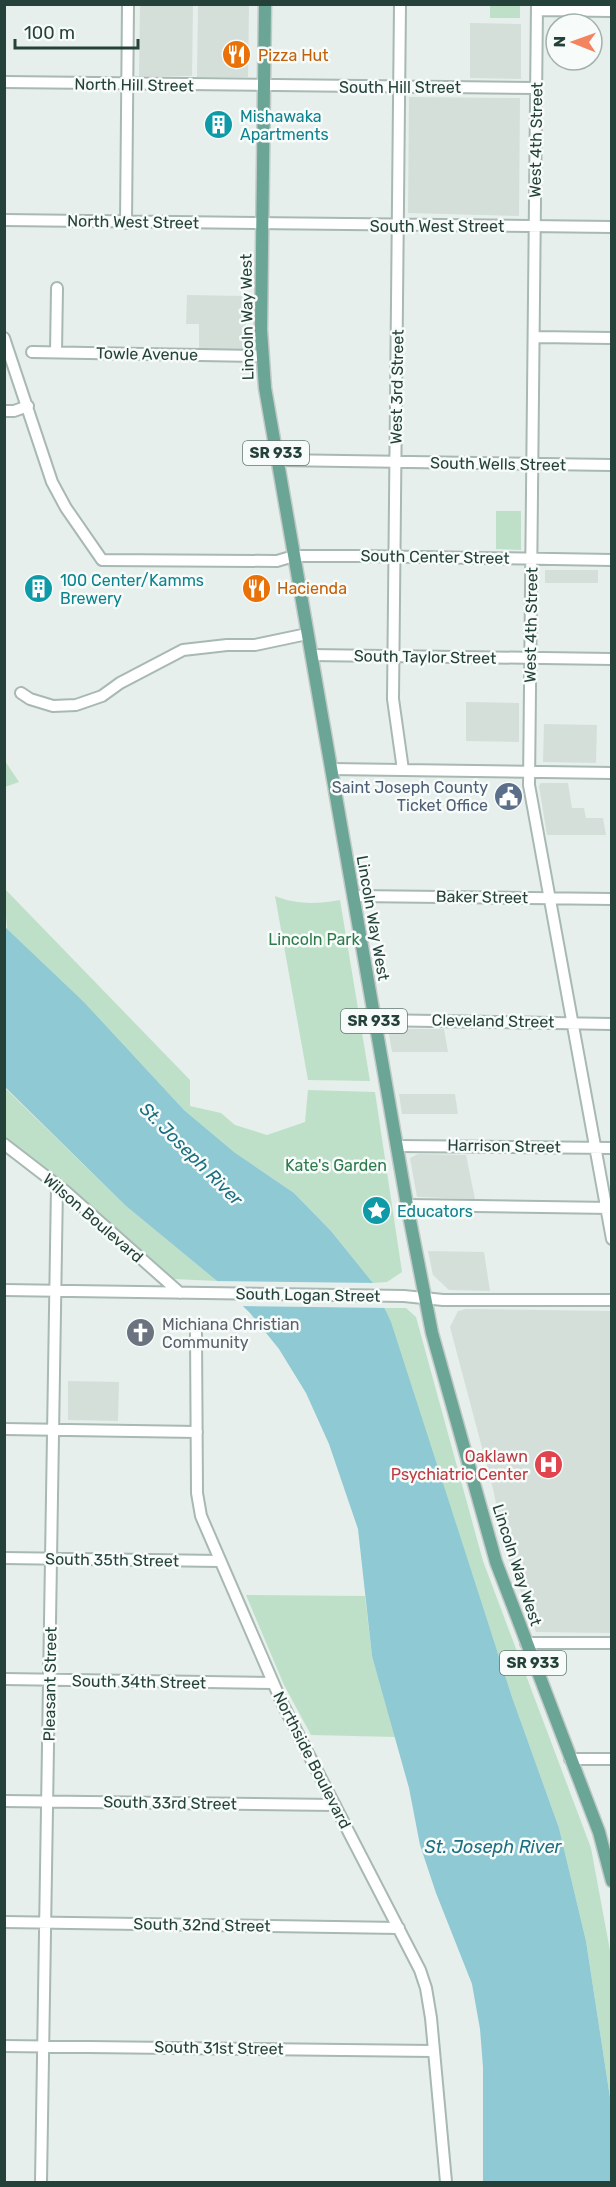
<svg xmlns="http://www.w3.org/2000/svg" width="616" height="2187" font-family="Rubik,sans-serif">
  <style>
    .built { fill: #d4dfda }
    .green { fill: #bfe0c8 }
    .water { fill: #8ec9d4 }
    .pier { fill: #e6efeb }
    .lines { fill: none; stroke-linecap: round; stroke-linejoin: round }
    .minor-casing { stroke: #a8b8b2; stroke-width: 14 }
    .major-casing { stroke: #c2cac8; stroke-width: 15 }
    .minor { stroke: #fff; stroke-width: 10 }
    .major { stroke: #6aa596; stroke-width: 12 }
    .labels { text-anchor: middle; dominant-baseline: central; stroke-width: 5; stroke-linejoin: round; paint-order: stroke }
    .shield { fill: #f7fbf9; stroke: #637a73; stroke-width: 1.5 }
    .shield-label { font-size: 15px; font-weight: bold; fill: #24423a }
    .food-label { font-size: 16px; fill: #c56008; stroke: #f7fbf9; text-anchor: start }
    .street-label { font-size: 16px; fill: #24423a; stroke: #f7fbf9 }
    .culture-label { font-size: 16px; fill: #0d838f; stroke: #f7fbf9; text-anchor: start }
    .service-label { font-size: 16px; fill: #4e5e75; stroke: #f7fbf9; text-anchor: end }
    .park-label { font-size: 16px; fill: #2d7a4b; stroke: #f7fbf9 }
    .worship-label { font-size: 16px; fill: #5b616d; stroke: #f7fbf9; text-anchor: start }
    .health-label { font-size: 16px; fill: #be3a42; stroke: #f7fbf9; text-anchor: end }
    .water-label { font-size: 18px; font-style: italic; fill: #1c6f80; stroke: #f7fbf9 }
  </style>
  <rect width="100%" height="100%" fill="#e6efeb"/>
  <path class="built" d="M 140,5 L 193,5 L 192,76 L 139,76 Z
    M 198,5 L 249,5 L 248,77 L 197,77 Z
    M 470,23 L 521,24 L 521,79 L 470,78 Z
    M 409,97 L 520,98 L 519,216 L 408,213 Z
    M 187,295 L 246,296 L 246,350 L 199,349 L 199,324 L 186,324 Z
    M 545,570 L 598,570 L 598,583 L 545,583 Z
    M 466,702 L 519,703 L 519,742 L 466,741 Z
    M 544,724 L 597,725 L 596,763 L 543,762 Z
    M 541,783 L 568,783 L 572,808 L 584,808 L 586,818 L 603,818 L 606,835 L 547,835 L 539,786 Z
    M 388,1029 L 444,1029 L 448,1052 L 392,1052 Z
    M 399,1094 L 455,1094 L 458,1114 L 402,1114 Z
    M 418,1154 L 466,1155 L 475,1199 L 417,1197 L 410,1158 Z
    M 428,1251 L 484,1252 L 490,1291 L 449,1290 L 433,1275 Z
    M 466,1309 L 611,1311 L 611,1633 L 536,1632 L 505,1550 L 494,1493 L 450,1327 L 458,1311 Z
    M 68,1381 L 119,1382 L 118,1421 L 68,1420 Z"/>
  <path class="green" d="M 490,5 L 520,5 L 520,18 L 490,18 Z
    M 496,511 L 521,511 L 521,550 L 496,549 Z
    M 5,761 L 19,782 L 5,787 L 4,787 Z
    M 4,888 L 190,1080 L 190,1106 L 221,1113 L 235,1125 L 267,1135 L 305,1122 L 308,1090 L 375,1092 L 402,1272 L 387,1282 L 373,1283 L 331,1231 L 294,1193 L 234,1152 L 184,1110 L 84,1002 L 7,929 Z
    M 275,896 C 298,905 316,904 340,900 L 370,1081 L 308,1080 Z
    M 4,1087 L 126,1206 L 217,1281 L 174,1279 L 5,1137 Z
    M 385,1308 L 406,1308 L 416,1317 L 483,1561 L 591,1848 L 611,1956 L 611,2104 L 586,1941 L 559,1828 L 512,1697 Z
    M 246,1595 L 365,1596 L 372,1656 L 396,1737 L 311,1735 L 284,1685 Z"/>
  <path class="water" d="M 4,926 L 84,1002 L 184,1110 L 234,1152 L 294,1193 L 331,1231 L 373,1283 L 391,1322 L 512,1697 L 559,1828 L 586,1941 L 611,2104 L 611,2182 L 483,2182 L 483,2067 L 480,2029 L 472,1984 L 436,1893 L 420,1845 L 409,1788 L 372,1656 L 358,1529 L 329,1444 L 306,1393 L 279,1349 L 250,1313 L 217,1281 L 126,1206 L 5,1087 Z"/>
  <path class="pier" d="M 212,1281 L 377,1283 L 389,1308 L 238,1306 Z"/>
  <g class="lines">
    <defs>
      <path id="minor" d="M 400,4 L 393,699 L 403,770
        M 537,4 L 529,785 L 612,1239
        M 537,10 L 612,11
        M 4,82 L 536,88
        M 4,220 L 612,227
        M 126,223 L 128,4
        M 535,337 L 612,338
        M 4,338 L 52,482 L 66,508 L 102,560 L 277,561 L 294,556 L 358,556 L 612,560
        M 32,352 L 262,356
        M 56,352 L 57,288
        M 4,411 L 14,411 L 28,406
        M 277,460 L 612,465
        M 311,655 L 612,659
        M 21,693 L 30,699 L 53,706 L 76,705 L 102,696 L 120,683 L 183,650 L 227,645 L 255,645 L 307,634
        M 331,769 L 612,773
        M 353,896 L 612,899
        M 374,1020 L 612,1024
        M 4,1144 L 65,1191 L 180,1293
        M 397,1146 L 612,1148
        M 407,1205 L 611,1208
        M 4,1290 L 404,1296 L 443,1300 L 612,1300
        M 196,1333 L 197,1493 L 201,1516 L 282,1703 L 420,1970 L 426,1988 L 431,2018 L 446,2182
        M 4,1429 L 197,1432
        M 4,1558 L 220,1561
        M 526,1643 L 612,1643
        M 4,1679 L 273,1683
        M 570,1759 L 612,1759
        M 4,1801 L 335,1805
        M 4,1922 L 399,1928
        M 4,2046 L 433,2051
        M 41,2182 L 57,1186"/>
      <path id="major" d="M 265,4 L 261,330 L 265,388 L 407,1205 L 432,1333 L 496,1562 L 599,1832 L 612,1881"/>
    </defs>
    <use href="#minor" class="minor-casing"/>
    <use href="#major" class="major-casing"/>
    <use href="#minor" class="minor"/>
    <use href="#major" class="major"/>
  </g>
  <defs>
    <symbol id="restaurant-disc" viewBox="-11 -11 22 22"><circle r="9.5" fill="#e8710a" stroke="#f7fbf9"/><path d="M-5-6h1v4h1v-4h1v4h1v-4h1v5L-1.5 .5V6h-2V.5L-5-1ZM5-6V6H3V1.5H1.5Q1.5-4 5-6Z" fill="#fff"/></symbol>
    <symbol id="building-disc" viewBox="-11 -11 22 22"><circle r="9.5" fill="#0f9aa8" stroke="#f7fbf9"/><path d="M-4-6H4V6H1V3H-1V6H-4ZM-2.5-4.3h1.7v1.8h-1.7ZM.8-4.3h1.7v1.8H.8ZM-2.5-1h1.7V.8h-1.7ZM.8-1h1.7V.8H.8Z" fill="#fff"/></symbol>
    <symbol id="civic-disc" viewBox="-11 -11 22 22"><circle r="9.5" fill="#5c6f8a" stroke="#f7fbf9"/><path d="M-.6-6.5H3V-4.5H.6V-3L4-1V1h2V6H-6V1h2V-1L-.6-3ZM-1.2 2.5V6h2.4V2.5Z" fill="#fff"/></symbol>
    <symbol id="sight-disc" viewBox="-11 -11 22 22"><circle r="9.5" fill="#0f9aa8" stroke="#f7fbf9"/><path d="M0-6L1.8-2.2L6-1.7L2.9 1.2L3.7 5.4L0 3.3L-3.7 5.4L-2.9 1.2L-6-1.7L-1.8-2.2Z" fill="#fff"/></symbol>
    <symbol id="church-disc" viewBox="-11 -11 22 22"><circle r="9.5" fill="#6b7280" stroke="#f7fbf9"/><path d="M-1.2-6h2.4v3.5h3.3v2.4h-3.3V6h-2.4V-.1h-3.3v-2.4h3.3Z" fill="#fff"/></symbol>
    <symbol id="hospital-disc" viewBox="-11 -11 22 22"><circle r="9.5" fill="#e0444e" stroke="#f7fbf9"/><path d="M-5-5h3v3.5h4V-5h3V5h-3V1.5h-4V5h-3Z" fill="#fff"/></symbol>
  </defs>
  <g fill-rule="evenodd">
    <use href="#restaurant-disc" x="220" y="38" width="33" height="33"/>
    <use href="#building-disc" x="202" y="108" width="33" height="33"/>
    <use href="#restaurant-disc" x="240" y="572" width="33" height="33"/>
    <use href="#building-disc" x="22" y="572" width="33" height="33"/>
    <use href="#civic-disc" x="492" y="780" width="33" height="33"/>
    <use href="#sight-disc" x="360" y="1194" width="33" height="33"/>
    <use href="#church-disc" x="124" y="1316" width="33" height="33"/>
    <use href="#hospital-disc" x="532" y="1448" width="33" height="33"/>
  </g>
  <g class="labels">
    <g class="shield">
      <rect x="243" y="441" width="66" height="24" rx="4.5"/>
      <rect x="341" y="1009" width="66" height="24" rx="4.5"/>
      <rect x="500" y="1651" width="66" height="24" rx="4.5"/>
    </g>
    <g class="shield-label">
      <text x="276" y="453">SR 933</text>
      <text x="374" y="1021">SR 933</text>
      <text x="533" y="1663">SR 933</text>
    </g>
    <g class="food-label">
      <text x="258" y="55">Pizza Hut</text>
      <text x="277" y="588">Hacienda</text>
    </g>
    <g class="street-label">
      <text transform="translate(134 85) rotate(1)">North Hill Street</text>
      <text x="400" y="87">South Hill Street</text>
      <text transform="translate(536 140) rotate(-89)">West 4th Street</text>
      <text transform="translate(133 222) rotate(1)">North West Street</text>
      <text x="437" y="226">South West Street</text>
      <text transform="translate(247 317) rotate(-91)">Lincoln Way West</text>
      <text transform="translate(147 354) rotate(1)">Towle Avenue</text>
      <text transform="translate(397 387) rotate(-89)">West 3rd Street</text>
      <text transform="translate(498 464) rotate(1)">South Wells Street</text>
      <text transform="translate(435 557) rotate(1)">South Center Street</text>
      <text transform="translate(531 625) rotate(-89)">West 4th Street</text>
      <text transform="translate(425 657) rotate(1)">South Taylor Street</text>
      <text transform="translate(482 897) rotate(1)">Baker Street</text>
      <text transform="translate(373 918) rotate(80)">Lincoln Way West</text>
      <text transform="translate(493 1021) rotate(1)">Cleveland Street</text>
      <text transform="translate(504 1146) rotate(1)">Harrison Street</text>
      <text transform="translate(93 1218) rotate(41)">Wilson Boulevard</text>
      <text transform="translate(308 1295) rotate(1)">South Logan Street</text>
      <text transform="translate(112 1560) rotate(1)">South 35th Street</text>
      <text transform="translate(517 1565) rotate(72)">Lincoln Way West</text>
      <text transform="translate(139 1682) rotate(1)">South 34th Street</text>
      <text transform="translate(50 1684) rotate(-89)">Pleasant Street</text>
      <text transform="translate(312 1760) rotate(63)">Northside Boulevard</text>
      <text transform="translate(170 1803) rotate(1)">South 33rd Street</text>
      <text transform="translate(202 1925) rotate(1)">South 32nd Street</text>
      <text transform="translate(219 2048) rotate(1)">South 31st Street</text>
    </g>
    <g class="culture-label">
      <text x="240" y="116">Mishawaka<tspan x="240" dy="18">Apartments</tspan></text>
      <text x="60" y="580">100 Center/Kamms<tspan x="60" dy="18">Brewery</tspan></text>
      <text x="397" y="1211">Educators</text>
    </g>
    <g class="service-label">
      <text x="488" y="787">Saint Joseph County<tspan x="488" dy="18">Ticket Office</tspan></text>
    </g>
    <g class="park-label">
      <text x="314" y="939">Lincoln Park</text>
      <text x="336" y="1165">Kate's Garden</text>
    </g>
    <g class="worship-label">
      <text x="162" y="1324">Michiana Christian<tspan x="162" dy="18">Community</tspan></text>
    </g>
    <g class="health-label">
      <text x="528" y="1456">Oaklawn<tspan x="528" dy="18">Psychiatric Center</tspan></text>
    </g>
    <g class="water-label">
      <text transform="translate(191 1154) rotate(45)">St. Joseph River</text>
      <text x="493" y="1847">St. Joseph River</text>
    </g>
  </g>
  <rect width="616" height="2187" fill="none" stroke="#24423a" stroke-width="12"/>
  <g transform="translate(574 42) rotate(271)"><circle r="28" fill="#f7fbf9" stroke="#a3b1ad" stroke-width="1.5"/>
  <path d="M0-4.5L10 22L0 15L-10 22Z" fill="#f4845f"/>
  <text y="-9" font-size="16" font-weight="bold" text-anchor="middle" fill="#24423a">N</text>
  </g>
  <path d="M15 39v9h123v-9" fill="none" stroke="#24423a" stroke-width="3"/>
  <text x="24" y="39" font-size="18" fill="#24423a" stroke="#f7fbf9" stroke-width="4.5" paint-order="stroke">100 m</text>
</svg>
